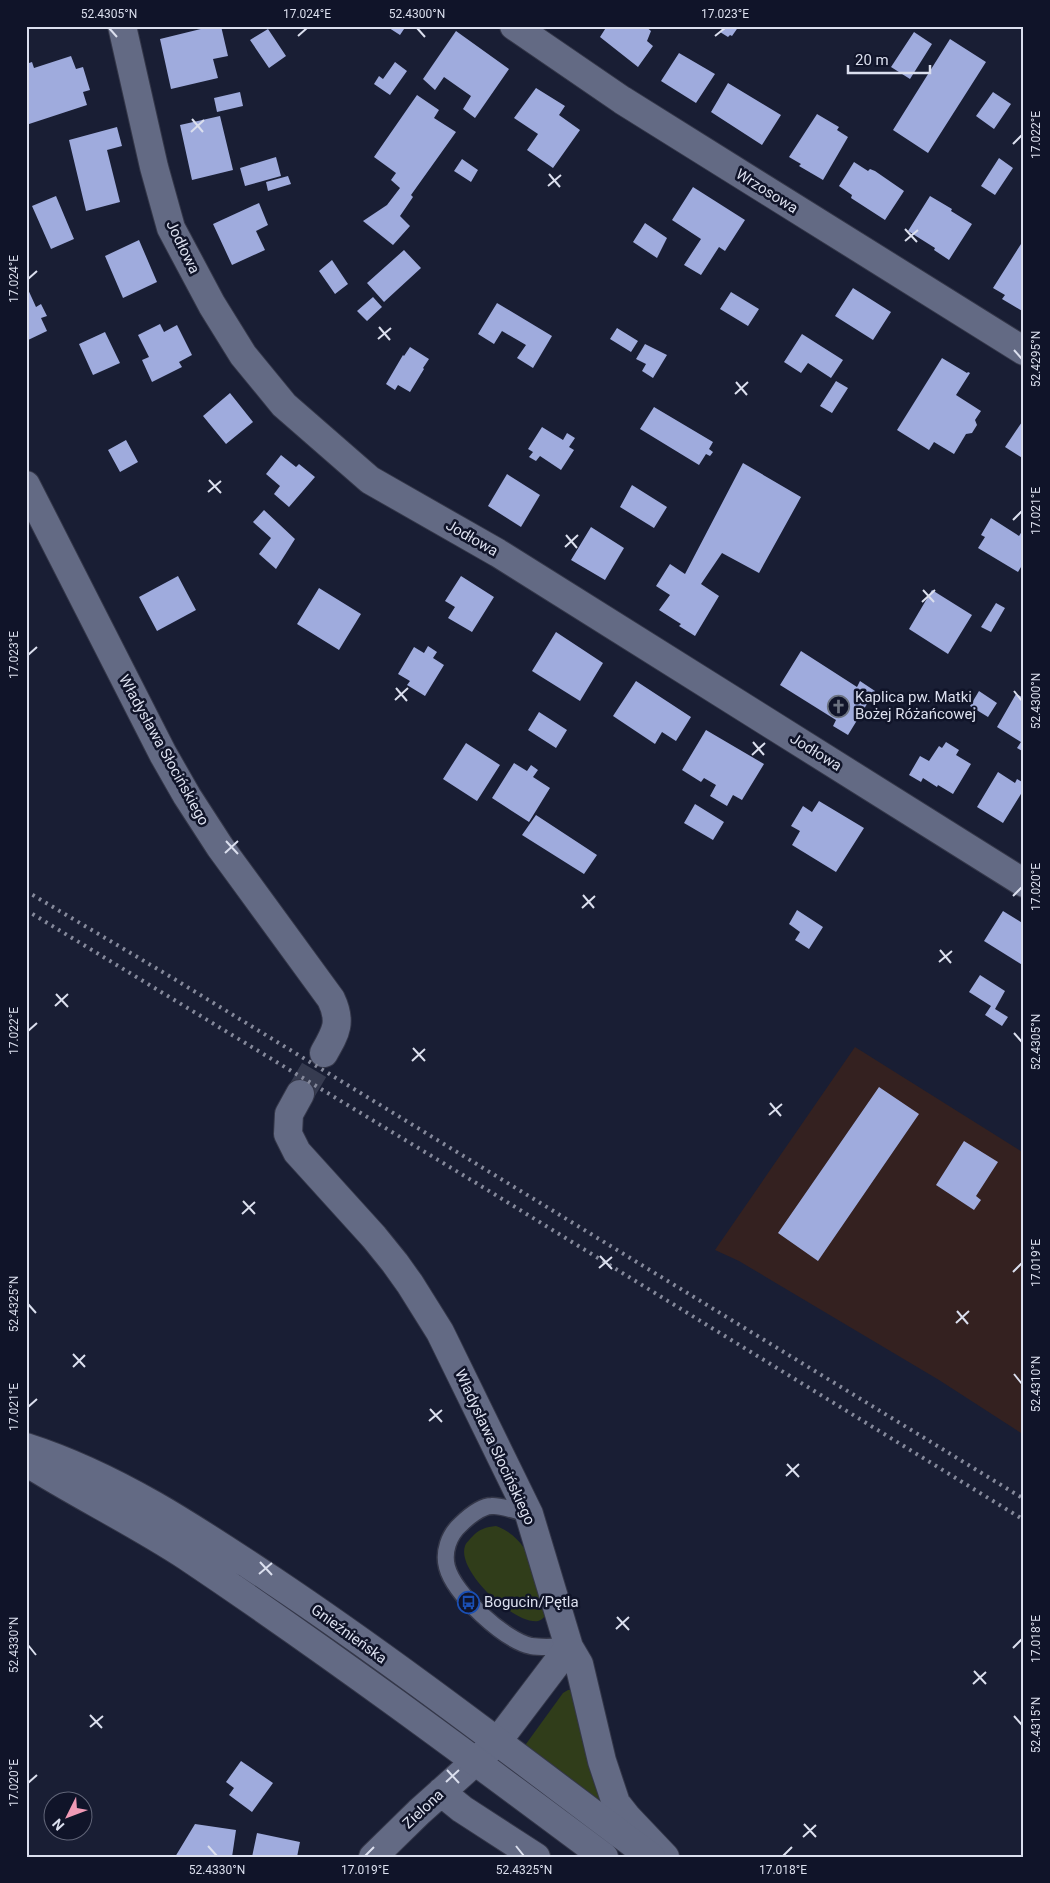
<svg xmlns="http://www.w3.org/2000/svg" width="1050" height="1883" font-family="Roboto,sans-serif">
  <style>
    .industrial { fill: #342120 }
    .green { fill: #303d1a }
    .building { fill: #9fabdd }
    .lines { fill: none; stroke-linecap: round; stroke-linejoin: round }
    .street-tunnel { stroke: #363b50; stroke-width: 28; stroke-dasharray: 28 14; stroke-linecap: butt }
    .lane-casing { stroke: #343749; stroke-width: 19 }
    .street-casing { stroke: #343749; stroke-width: 30 }
    .secondary-casing { stroke: #343749; stroke-width: 30 }
    .lane { stroke: #636a84; stroke-width: 16 }
    .street { stroke: #636a84; stroke-width: 28 }
    .secondary { stroke: #636a84; stroke-width: 28 }
    .rail { stroke: #85899b; stroke-width: 4; stroke-dasharray: 2.5 5; stroke-linecap: butt }
    .ticks { fill: none; stroke: #dbdfee; stroke-width: 2 }
    .labels { text-anchor: middle; dominant-baseline: central; stroke-width: 5; stroke-linejoin: round; paint-order: stroke }
    .street-label { font-size: 15px; fill: #dbdfee; stroke: #101429 }
    .poi-label { font-size: 15px; fill: #dbdfee; stroke: #101429; text-anchor: start }
    .neatline { fill: none; stroke: #dbdfee; stroke-width: 2 }
    .ticks-label { font-size: 12px; text-anchor: middle; fill: #dbdfee }
  </style>
  <rect width="100%" height="100%" fill="#191e34"/>
  <path class="industrial" d="M 855,1047 L 1024,1153 L 1024,1435 L 939,1380 L 739,1261 L 715,1250 Z"/>
  <path class="green" d="M 496,1526 C 532,1539 536,1577 547,1610 C 546,1615 544,1619 538,1621 C 515,1625 456,1571 465,1546 C 466,1543 470,1539 472,1537 C 479,1529 486,1527 496,1526 Z
    M 568,1690 L 572,1690 L 596,1769 L 602,1804 L 525,1748 L 526,1744 L 563,1693 Z"/>
  <path class="building" d="M 213,26 L 221,26 L 228,56 L 213,59 L 218,78 L 171,89 L 160,39 Z
    M 386,26 L 406,26 L 400,35 Z
    M 607,26 L 645,26 L 651,31 L 647,41 L 653,46 L 638,67 L 600,37 Z
    M 717,26 L 739,26 L 732,36 L 730,35 L 728,37 L 720,32 L 722,29 Z
    M 268,29 L 286,56 L 269,68 L 250,40 Z
    M 456,31 L 509,69 L 475,118 L 463,109 L 471,96 L 444,77 L 435,90 L 423,79 Z
    M 914,32 L 932,44 L 910,79 L 891,67 Z
    M 950,39 L 986,62 L 928,153 L 893,130 Z
    M 679,53 L 715,74 L 696,103 L 661,81 Z
    M 71,56 L 76,69 L 83,67 L 90,90 L 83,92 L 87,105 L 26,125 L 26,64 L 32,62 L 34,68 Z
    M 395,62 L 407,71 L 390,95 L 374,84 L 379,76 L 383,79 Z
    M 728,83 L 781,115 L 762,145 L 711,112 Z
    M 536,88 L 565,106 L 559,115 L 580,130 L 553,168 L 527,150 L 538,134 L 514,118 Z
    M 240,92 L 243,106 L 217,112 L 214,98 Z
    M 993,92 L 1011,104 L 994,129 L 976,116 Z
    M 417,95 L 439,110 L 434,118 L 456,132 L 411,195 L 413,197 L 400,216 L 410,226 L 393,245 L 363,221 L 387,205 L 400,188 L 391,180 L 396,173 L 374,157 Z
    M 817,114 L 839,127 L 837,130 L 848,137 L 823,180 L 799,166 L 801,164 L 789,157 Z
    M 220,116 L 233,170 L 192,180 L 180,125 Z
    M 117,127 L 122,146 L 107,150 L 120,202 L 86,211 L 69,140 Z
    M 276,157 L 281,176 L 245,186 L 240,168 Z
    M 999,158 L 1013,168 L 995,195 L 981,186 Z
    M 462,159 L 478,170 L 471,182 L 454,171 Z
    M 854,162 L 868,171 L 870,169 L 875,171 L 904,191 L 885,220 L 851,198 L 852,195 L 839,186 Z
    M 288,176 L 291,184 L 268,191 L 266,182 Z
    M 693,187 L 745,220 L 725,251 L 719,247 L 701,275 L 684,265 L 701,239 L 672,220 Z
    M 56,196 L 74,239 L 51,249 L 32,206 Z
    M 930,196 L 952,209 L 951,211 L 972,224 L 949,260 L 934,250 L 935,248 L 908,231 Z
    M 259,203 L 268,225 L 256,231 L 265,250 L 232,265 L 213,224 Z
    M 645,223 L 667,238 L 657,258 L 633,242 Z
    M 139,240 L 157,282 L 123,298 L 105,256 Z
    M 1021,244 L 1024,246 L 1024,312 L 1002,299 L 1005,295 L 993,288 Z
    M 404,250 L 421,268 L 384,302 L 367,283 Z
    M 332,260 L 348,284 L 335,294 L 319,271 Z
    M 26,285 L 36,307 L 41,304 L 47,316 L 41,318 L 47,331 L 26,341 Z
    M 853,288 L 891,312 L 873,340 L 835,316 Z
    M 731,292 L 759,309 L 748,326 L 720,309 Z
    M 373,297 L 382,307 L 367,321 L 357,311 Z
    M 497,303 L 552,336 L 533,368 L 517,358 L 526,345 L 502,331 L 494,344 L 478,334 Z
    M 160,324 L 164,332 L 177,325 L 192,355 L 179,362 L 182,367 L 152,382 L 142,360 L 149,357 L 138,335 Z
    M 617,328 L 638,341 L 631,352 L 610,339 Z
    M 105,332 L 120,363 L 93,375 L 79,344 Z
    M 802,334 L 843,360 L 831,378 L 808,363 L 801,373 L 784,362 Z
    M 645,344 L 667,355 L 653,378 L 642,371 L 646,364 L 636,359 Z
    M 410,347 L 429,359 L 423,368 L 424,369 L 410,392 L 398,385 L 395,390 L 386,384 L 403,355 L 404,356 Z
    M 942,358 L 967,373 L 968,372 L 970,373 L 956,395 L 981,411 L 975,420 L 977,425 L 972,433 L 966,434 L 954,454 L 934,442 L 929,450 L 897,430 Z
    M 836,381 L 848,388 L 832,413 L 820,406 Z
    M 230,393 L 253,422 L 226,444 L 203,416 Z
    M 654,407 L 713,442 L 709,449 L 713,452 L 710,456 L 706,454 L 699,465 L 640,429 Z
    M 1024,419 L 1024,459 L 1005,447 Z
    M 542,427 L 563,440 L 567,433 L 575,438 L 569,447 L 574,450 L 561,470 L 540,456 L 536,461 L 529,457 L 533,452 L 528,449 Z
    M 126,440 L 138,462 L 120,472 L 108,450 Z
    M 281,455 L 296,467 L 299,464 L 315,477 L 289,507 L 274,494 L 280,486 L 266,474 Z
    M 743,463 L 801,497 L 759,573 L 722,553 L 701,584 L 719,596 L 695,636 L 679,626 L 681,624 L 659,610 L 670,595 L 656,586 L 670,564 L 685,574 Z
    M 507,474 L 540,495 L 521,527 L 488,506 Z
    M 632,485 L 667,507 L 654,528 L 620,507 Z
    M 264,510 L 295,539 L 276,569 L 259,554 L 271,538 L 253,522 Z
    M 991,518 L 1019,536 L 1024,528 L 1024,562 L 1018,572 L 978,548 L 985,537 L 981,535 Z
    M 591,527 L 624,548 L 605,580 L 571,560 Z
    M 178,576 L 196,610 L 157,631 L 139,597 Z
    M 461,576 L 494,597 L 472,632 L 448,618 L 455,607 L 445,601 Z
    M 319,588 L 361,614 L 339,650 L 297,624 Z
    M 932,590 L 972,615 L 948,654 L 909,629 Z
    M 996,603 L 1005,608 L 991,632 L 981,627 Z
    M 556,632 L 603,663 L 580,701 L 532,671 Z
    M 428,646 L 437,652 L 433,658 L 444,665 L 425,696 L 407,685 L 410,681 L 398,674 L 414,647 L 424,653 Z
    M 801,651 L 857,687 L 860,681 L 875,691 L 848,735 L 833,726 L 836,720 L 780,685 Z
    M 636,681 L 691,717 L 676,741 L 662,732 L 655,744 L 613,716 Z
    M 979,691 L 997,703 L 988,717 L 970,706 Z
    M 1016,694 L 1024,698 L 1024,752 L 1017,748 L 1021,742 L 997,727 Z
    M 539,712 L 567,730 L 556,748 L 528,730 Z
    M 706,730 L 764,764 L 742,800 L 733,795 L 727,806 L 710,796 L 716,785 L 704,778 L 701,782 L 682,770 Z
    M 946,742 L 959,750 L 956,755 L 971,764 L 953,794 L 938,785 L 937,787 L 923,778 L 921,782 L 909,775 L 920,756 L 929,761 L 939,746 L 942,748 Z
    M 466,743 L 500,765 L 477,801 L 443,779 Z
    M 514,763 L 527,771 L 531,765 L 538,770 L 533,777 L 550,788 L 529,822 L 492,798 Z
    M 998,772 L 1015,783 L 1017,779 L 1024,783 L 1024,789 L 1003,823 L 977,807 Z
    M 819,801 L 864,828 L 836,872 L 792,845 L 800,831 L 791,826 L 803,806 L 812,812 Z
    M 695,804 L 724,822 L 713,840 L 684,823 Z
    M 536,815 L 597,855 L 584,874 L 522,835 Z
    M 797,910 L 823,927 L 809,949 L 795,940 L 800,932 L 789,924 Z
    M 1003,911 L 1024,924 L 1024,966 L 984,941 Z
    M 980,975 L 1005,991 L 995,1009 L 1008,1017 L 1002,1026 L 985,1015 L 991,1006 L 969,992 Z
    M 879,1087 L 919,1114 L 818,1261 L 778,1233 Z
    M 964,1141 L 998,1162 L 976,1196 L 981,1200 L 974,1210 L 936,1185 Z
    M 241,1761 L 273,1783 L 252,1812 L 229,1795 L 234,1788 L 226,1782 Z
    M 195,1824 L 236,1830 L 232,1857 L 175,1857 Z
    M 257,1833 L 300,1842 L 297,1857 L 291,1855 L 291,1857 L 252,1857 Z"/>
  <g class="lines">
    <path class="street-tunnel" d="M 300,1094 L 324,1053"/>
    <defs>
      <path id="lane" d="M 529,1514 C 521,1512 499,1505 492,1506 C 481,1506 467,1518 460,1525 C 449,1535 443,1552 447,1567 C 454,1594 504,1640 531,1646 C 543,1648 557,1646 569,1647"/>
      <path id="street" d="M 122,26 L 154,167 L 171,228 L 212,305 L 243,355 L 284,405 L 370,480 L 498,553 L 1024,883
        M 514,26 L 622,100 L 1024,351
        M 26,485 L 163,754 L 187,796 L 220,847 L 331,999 C 342,1022 336,1032 324,1053
        M 300,1094 L 289,1114 L 288,1134 L 297,1152 L 374,1237 L 395,1263 L 410,1284 L 440,1332 L 529,1514 L 569,1647 L 579,1664 L 602,1761 L 616,1803 L 627,1817 L 665,1857
        M 441,1792 L 462,1809 L 536,1857
        M 373,1857 L 419,1812 L 497,1742 L 569,1647"/>
      <path id="secondary" d="M 26,1447 C 116,1476 194,1528 272,1580 C 402,1667 525,1763 651,1857
        M 26,1462 C 78,1495 134,1522 186,1556 C 329,1652 466,1754 604,1857"/>
    </defs>
    <use href="#lane" class="lane-casing"/>
    <use href="#street" class="street-casing"/>
    <use href="#secondary" class="secondary-casing"/>
    <use href="#lane" class="lane"/>
    <use href="#street" class="street"/>
    <use href="#secondary" class="secondary"/>
    <path class="rail" d="M 26,891 L 171,977 L 1024,1499
      M 26,910 L 481,1186 L 1024,1520"/>
  </g>
  <path class="ticks" d="M 109,28 L 117,37M 417,28 L 425,37M 298,36 L 307,28M 715,36 L 725,28M 192,119 L 203,132M 191,132 L 204,120M 1013,144 L 1022,135M 549,174 L 560,187M 548,186 L 561,175M 905,229 L 917,242M 905,241 L 918,230M 28,279 L 37,271M 379,327 L 390,340M 378,339 L 391,328M 1014,350 L 1022,359M 736,382 L 747,395M 735,394 L 748,382M 209,480 L 221,493M 208,492 L 221,481M 1013,520 L 1022,511M 566,535 L 577,548M 565,547 L 578,535M 923,590 L 934,602M 922,602 L 935,590M 28,655 L 37,647M 396,688 L 407,701M 1014,691 L 1022,701M 395,700 L 408,688M 753,742 L 764,755M 752,755 L 765,743M 226,841 L 238,854M 225,853 L 238,841M 583,895 L 594,908M 1013,896 L 1022,887M 582,908 L 595,896M 940,950 L 951,963M 939,962 L 952,951M 56,994 L 68,1007M 55,1006 L 68,994M 28,1031 L 37,1023M 1014,1033 L 1022,1042M 413,1048 L 425,1061M 412,1061 L 425,1049M 770,1103 L 781,1116M 769,1115 L 782,1104M 243,1201 L 255,1214M 242,1214 L 255,1202M 600,1256 L 612,1269M 599,1268 L 612,1257M 1013,1272 L 1022,1263M 28,1304 L 36,1313M 957,1311 L 968,1324M 956,1323 L 969,1311M 73,1354 L 85,1367M 73,1367 L 85,1355M 1014,1374 L 1022,1384M 28,1407 L 37,1399M 430,1409 L 442,1422M 429,1421 L 442,1410M 787,1464 L 799,1477M 786,1476 L 799,1464M 260,1562 L 272,1575M 259,1574 L 272,1563M 617,1617 L 629,1630M 616,1629 L 629,1617M 28,1645 L 36,1655M 1013,1648 L 1022,1639M 974,1671 L 986,1684M 973,1684 L 986,1672M 90,1715 L 102,1728M 1014,1716 L 1022,1725M 90,1727 L 103,1716M 447,1770 L 459,1783M 446,1782 L 459,1770M 28,1783 L 37,1775M 804,1824 L 816,1837M 803,1837 L 816,1825M 208,1846 L 217,1856M 516,1846 L 524,1856M 365,1856 L 374,1847M 783,1856 L 792,1847"/>
  <defs>
    <symbol id="church-ring" viewBox="-11 -11 22 22"><circle r="9.5" fill="#101429" stroke="#6b7280" stroke-width="1.5"/><path d="M-1.2-6h2.4v3.5h3.3v2.4h-3.3V6h-2.4V-.1h-3.3v-2.4h3.3Z" fill="#6b7280"/></symbol>
    <symbol id="bus-ring" viewBox="-11 -11 22 22"><circle r="9.5" fill="#101429" stroke="#1a4fb4" stroke-width="1.5"/><path d="M-5-6H5V4H4V6H2V4H-2V6H-4V4H-5ZM-3.5-4V0h7V-4ZM-3.5 1.2v1.5H-2V1.2ZM2 1.2v1.5H3.5V1.2Z" fill="#1a4fb4"/></symbol>
  </defs>
  <g fill-rule="evenodd">
    <use href="#church-ring" x="826" y="694" width="25" height="25"/>
    <use href="#bus-ring" x="456" y="1590" width="25" height="25"/>
  </g>
  <g class="labels">
    <g class="street-label">
      <text transform="translate(767 191) rotate(32)">Wrzosowa</text>
      <text transform="translate(183 247) rotate(64)">Jodłowa</text>
      <text transform="translate(472 538) rotate(30)">Jodłowa</text>
      <text transform="translate(164 750) rotate(61)">Władysława Słocińskiego</text>
      <text transform="translate(816 752) rotate(32)">Jodłowa</text>
      <text transform="translate(495 1447) rotate(65)">Władysława Słocińskiego</text>
      <text transform="translate(349 1634) rotate(36)">Gnieźnieńska</text>
      <text transform="translate(423 1809) rotate(-43)">Zielona</text>
    </g>
    <g class="poi-label">
      <text x="855" y="697">Kaplica pw. Matki<tspan x="855" dy="17">Bożej Różańcowej</tspan></text>
      <text x="484" y="1602">Bogucin/Pętla</text>
    </g>
  </g>
  <rect width="1050" height="1883" fill="none" stroke="#101429" stroke-width="55"/>
  <g transform="translate(68 1816) rotate(228)"><circle r="24" fill="#101429" stroke="#616578"/>
  <path d="M0-4L9 19L0 12L-9 19Z" fill="#f09ab6"/>
  <text y="-8" font-size="14" font-weight="bold" text-anchor="middle" fill="#dbdfee">N</text>
  </g>
  <path d="M848 65v8h82v-8" fill="none" stroke="#dbdfee" stroke-width="2.5"/>
  <text x="855" y="65" font-size="15" fill="#dbdfee" stroke="#101429" stroke-width="4" paint-order="stroke">20 m</text>
  <rect x="28" y="28" width="994" height="1828" class="neatline"/>
  <g class="ticks-label">
    <text x="109" y="18">52.4305°N</text>
    <text x="307" y="18">17.024°E</text>
    <text x="417" y="18">52.4300°N</text>
    <text x="725" y="18">17.023°E</text>
    <text transform="translate(1036 135) rotate(-90)" y="4">17.022°E</text>
    <text transform="translate(14 279) rotate(-90)" y="4">17.024°E</text>
    <text transform="translate(1036 359) rotate(-90)" y="4">52.4295°N</text>
    <text transform="translate(1036 511) rotate(-90)" y="4">17.021°E</text>
    <text transform="translate(14 655) rotate(-90)" y="4">17.023°E</text>
    <text transform="translate(1036 701) rotate(-90)" y="4">52.4300°N</text>
    <text transform="translate(1036 887) rotate(-90)" y="4">17.020°E</text>
    <text transform="translate(14 1031) rotate(-90)" y="4">17.022°E</text>
    <text transform="translate(1036 1042) rotate(-90)" y="4">52.4305°N</text>
    <text transform="translate(1036 1263) rotate(-90)" y="4">17.019°E</text>
    <text transform="translate(14 1304) rotate(-90)" y="4">52.4325°N</text>
    <text transform="translate(1036 1384) rotate(-90)" y="4">52.4310°N</text>
    <text transform="translate(14 1407) rotate(-90)" y="4">17.021°E</text>
    <text transform="translate(1036 1639) rotate(-90)" y="4">17.018°E</text>
    <text transform="translate(14 1645) rotate(-90)" y="4">52.4330°N</text>
    <text transform="translate(1036 1725) rotate(-90)" y="4">52.4315°N</text>
    <text transform="translate(14 1783) rotate(-90)" y="4">17.020°E</text>
    <text x="217" y="1874">52.4330°N</text>
    <text x="365" y="1874">17.019°E</text>
    <text x="524" y="1874">52.4325°N</text>
    <text x="783" y="1874">17.018°E</text>
  </g>
</svg>
